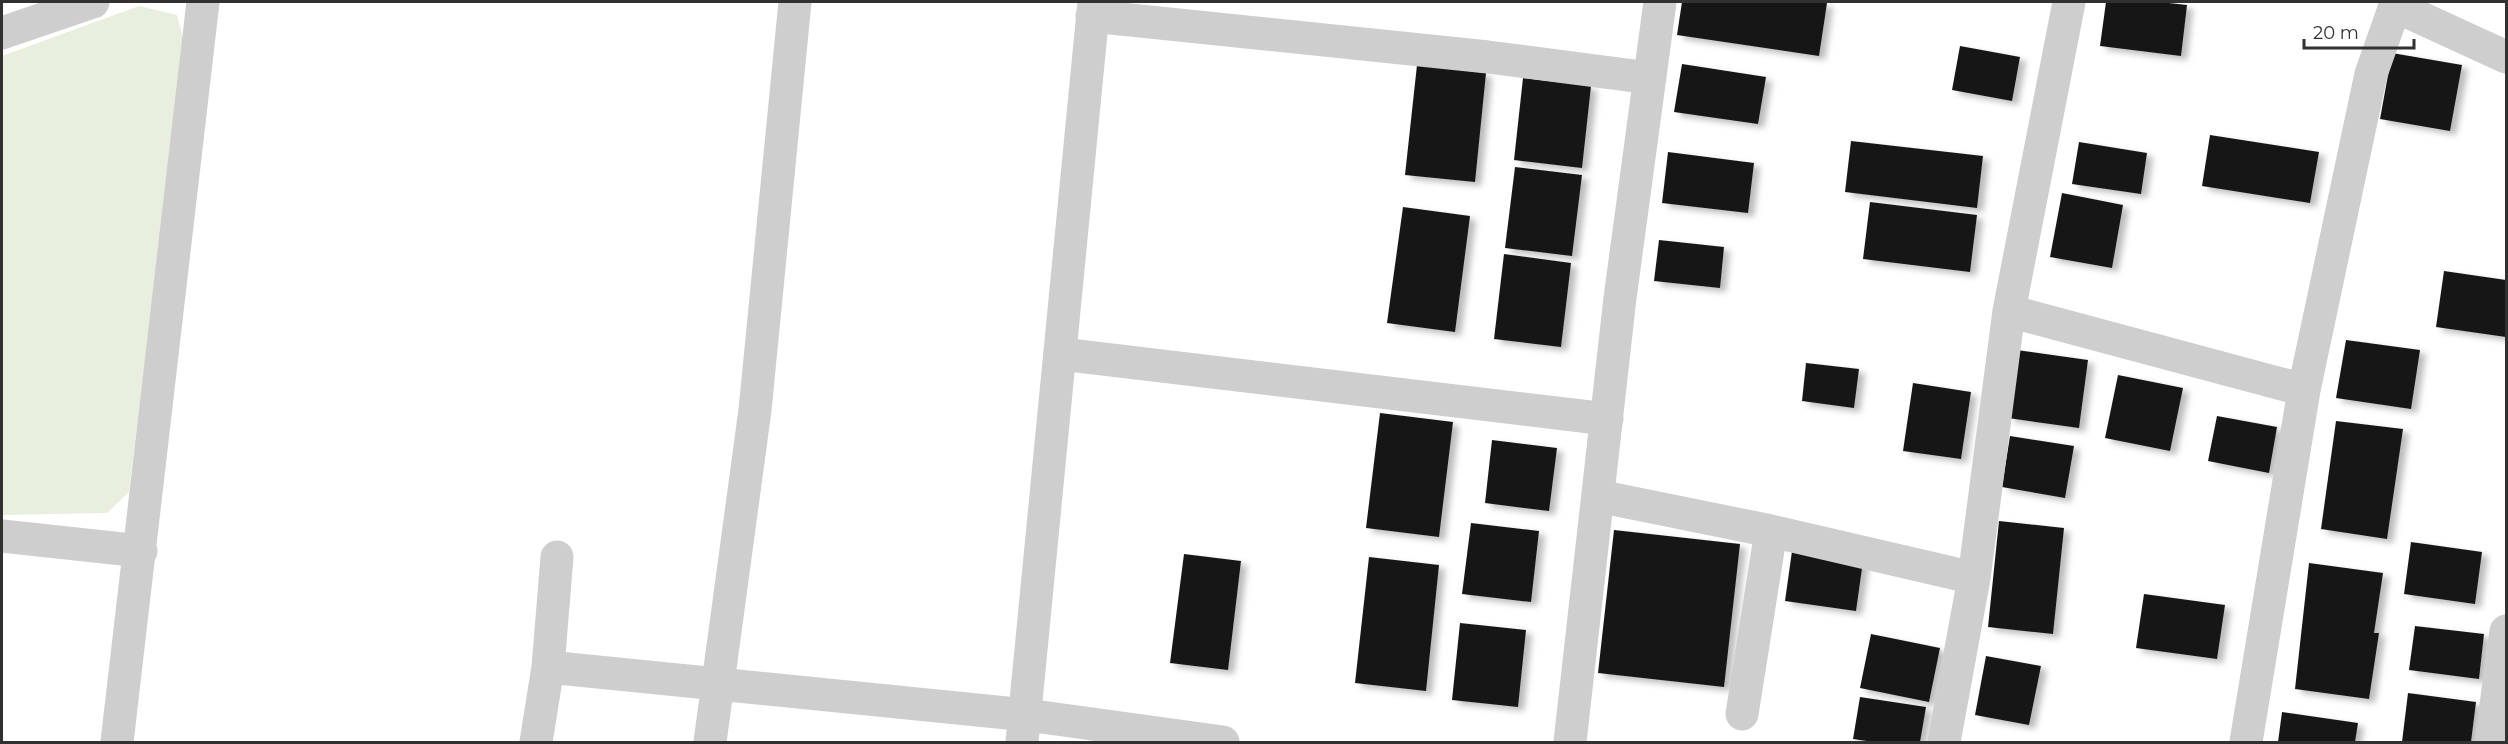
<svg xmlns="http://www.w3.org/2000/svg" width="2508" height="744" viewBox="0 0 2508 744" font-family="Montserrat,sans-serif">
	<defs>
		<filter id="shadow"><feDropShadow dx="6" dy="4" stdDeviation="3" flood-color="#0004"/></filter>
	</defs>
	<rect width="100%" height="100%" fill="#fff"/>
	<path fill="#e8efde" d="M139 6 177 15 184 42 129 492 107 513 2 515V56Z"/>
	<path fill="#181818" filter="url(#shadow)" d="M1682 2 1827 3 1819 56 1677 35Z
		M2106 2H2160L2187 5 2181 56 2100 46Z
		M1960 46 2020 57 2012 101 1952 90Z
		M2392 53 2462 65 2450 131 2380 119Z
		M1682 64 1766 77 1758 124 1674 112Z
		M1417 65 1486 73 1475 182 1405 175Z
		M1523 78 1591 86 1582 168 1514 160Z
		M2210 135 2319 152 2310 203 2202 186Z
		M1851 141 1983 156 1977 208 1845 192Z
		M2079 142 2147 153 2141 194 2072 184Z
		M1668 152 1754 163 1748 213 1662 203Z
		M1515 167 1582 175 1572 256 1505 248Z
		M2062 193 2123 205 2112 268 2050 257Z
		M1870 202 1977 215 1970 272 1863 259Z
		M1403 207 1470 216 1455 332 1387 323Z
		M1659 240 1724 247 1720 288 1654 281Z
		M1504 254 1571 263 1561 347 1494 339Z
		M2444 271 2506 280V337L2436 327Z
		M2346 340 2420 350 2411 409 2336 398Z
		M2017 350 2088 360 2079 428 2008 418Z
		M1806 363 1859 369 1854 408 1802 401Z
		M2118 375 2183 388 2170 451 2105 438Z
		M1913 383 1971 392 1961 459 1903 451Z
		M1380 413 1453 422 1439 537 1366 528Z
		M2217 416 2277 427 2269 473 2208 461Z
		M2336 421 2403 429 2387 539 2321 529Z
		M2010 436 2074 446 2065 498 2002 487Z
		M1492 440 1557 448 1549 511 1485 503Z
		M1999 521 2064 528 2053 634 1988 627Z
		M1471 523 1539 531 1531 602 1462 594Z
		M1614 530 1740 544 1724 687 1598 673Z
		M2411 542 2482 552 2475 604 2404 594Z
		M1792 551 1863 561 1856 611 1785 601Z
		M1184 554 1241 561 1228 670 1170 663Z
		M1369 557 1439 565 1426 691 1355 683Z
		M2309 563 2383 573 2374 633H2379L2369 699 2295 689Z
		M2144 594 2225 605 2217 659 2136 648Z
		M1460 623 1526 630 1518 707 1452 700Z
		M2415 626 2484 634 2479 679 2409 670Z
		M1871 634 1940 648 1929 702 1860 688Z
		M1986 656 2041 666 2029 725 1975 715Z
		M2408 693 2476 702 2471 742H2402Z
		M1860 697 1926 707 1920 742H1874L1853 739Z
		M2282 712 2358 723 2355 742H2278Z"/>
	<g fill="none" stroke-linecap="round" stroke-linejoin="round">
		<path stroke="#cecece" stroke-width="33" d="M1092 16 1488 57 1650 78
			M2 33 93 2
			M2009 311 2304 390
			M1061 354 1607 419
			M1598 496 1771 531 1974 578
			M2 536 141 551
			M548 667 1027 715 1223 742
			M1742 714 1771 531
			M117 742 203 2
			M536 742 548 667 557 557
			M710 742 755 410 795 2
			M1022 742 1094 2
			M1570 742 1620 298 1660 2
			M1944 742 1974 578 2009 311 2069 2
			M2246 742 2304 390 2371 74 2395 6 2506 57
			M2491 742 2506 631"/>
	</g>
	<rect width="2508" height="744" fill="none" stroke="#313131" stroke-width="6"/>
	<path d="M2304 39v9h110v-9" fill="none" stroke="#313131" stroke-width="3"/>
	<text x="2313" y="39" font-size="18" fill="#313131" stroke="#ffffff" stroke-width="4.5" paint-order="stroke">20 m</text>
</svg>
